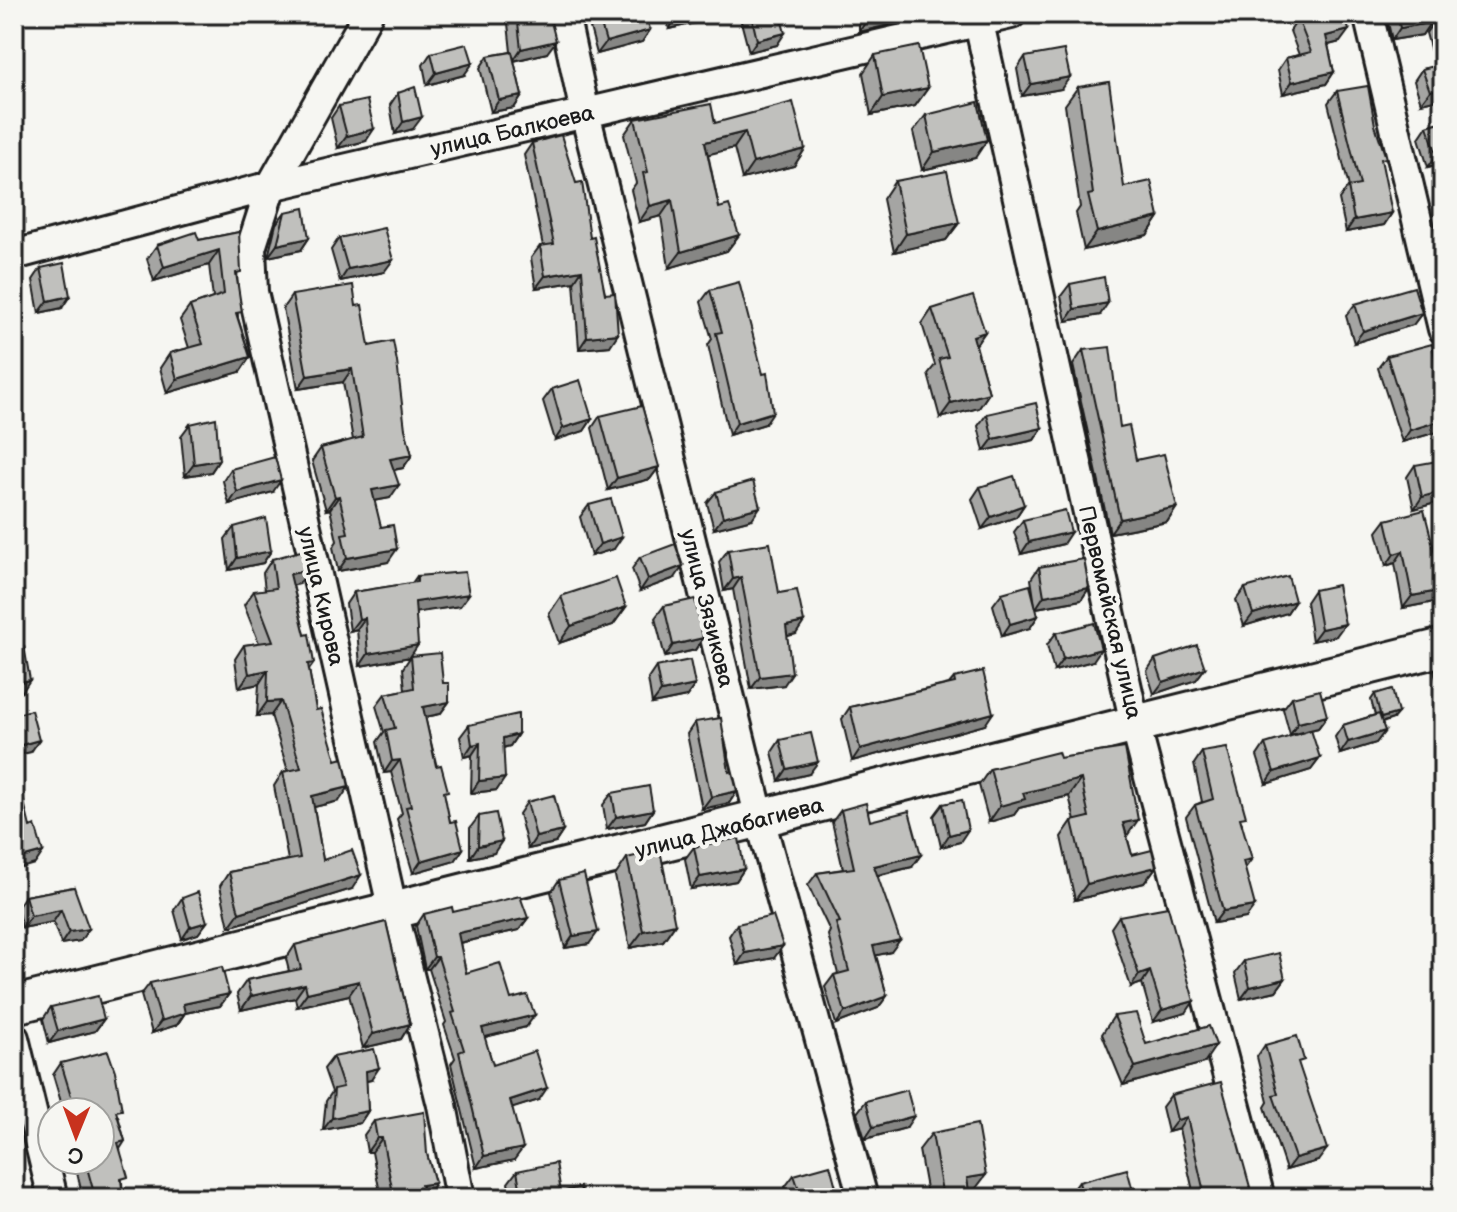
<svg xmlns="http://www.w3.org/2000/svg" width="1457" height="1212" viewBox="0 0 1457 1212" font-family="'Balsamiq Sans',sans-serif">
	<rect width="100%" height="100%" fill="#f6f6f2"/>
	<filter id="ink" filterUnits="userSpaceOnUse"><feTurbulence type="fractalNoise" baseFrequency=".0125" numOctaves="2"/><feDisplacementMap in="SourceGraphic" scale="16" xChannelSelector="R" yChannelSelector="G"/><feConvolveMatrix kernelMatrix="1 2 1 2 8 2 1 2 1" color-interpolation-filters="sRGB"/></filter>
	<g filter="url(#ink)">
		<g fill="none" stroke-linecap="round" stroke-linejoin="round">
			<defs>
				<path id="minor" d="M368 14 271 186 251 248 253 292 393 911 442 1105 460 1198
					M564 14 585 113 760 819 863 1198
					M977 14 1135 724 1260 1198
					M1368 14 1443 329
					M14 255 271 186 1011 14
					M14 1038 53 1198"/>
				<path id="major" d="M14 1005 1443 647"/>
			</defs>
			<use href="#minor" stroke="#1c1c1c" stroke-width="34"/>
			<use href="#major" stroke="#1c1c1c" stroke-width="42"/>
			<use href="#minor" stroke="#f6f6f2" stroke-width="28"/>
			<use href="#major" stroke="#f6f6f2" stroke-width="36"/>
		</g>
		<path fill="#a5a5a3" stroke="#1c1c1c" stroke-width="2" d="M507 14H549L547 53 514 61 522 96 514 108 491 112 480 68 488 56 511 52Z
			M596 14H646L650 30 642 42 597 54 589 24Z
			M665 14H719L716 18 669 29Z
			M739 14H780L777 45 749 52Z
			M859 14H896L889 25 859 32Z
			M1306 14H1344L1340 42 1328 45 1334 72 1326 84 1283 94 1278 70 1286 58 1299 55 1290 31 1298 19 1307 16Z
			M1386 14H1429L1430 23 1422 35 1392 40Z
			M1443 19V98L1421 103 1414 81 1422 69 1435 66 1426 33 1434 21Z
			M431 53 464 75 427 85 423 65Z
			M875 55 928 88 915 106 871 115 863 73Z
			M1025 57 1061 89 1022 96 1017 69Z
			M1078 87 1124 187 1159 217 1147 235 1084 250 1076 213 1080 207 1065 105Z
			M1337 91 1392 213 1384 225 1346 232 1339 199 1348 187H1349L1328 103Z
			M398 93 413 129 395 134 390 105Z
			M339 106 366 141 338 148 331 118Z
			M926 115 975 158 922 170 913 132Z
			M635 119 715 123 805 149 794 166 742 179 734 148 708 154 719 208 739 235 727 251 669 268 661 216 639 222 631 190 636 183 624 135Z
			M1443 121V163L1428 167 1419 138 1427 126Z
			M532 143 590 238 605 294 610 346 579 349 574 282 536 288 531 258 540 246H543L524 155Z
			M895 181 959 223 946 240 894 252 883 199Z
			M285 212 309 238 301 250 268 257 276 224Z
			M239 232 237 279 238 318 250 357 240 372 167 393 160 368 170 353 189 348 180 320 190 306 213 298 209 265 154 281 147 259 157 245 199 240Z
			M339 238 384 272 340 281 331 250Z
			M41 268 62 308 39 313 33 280Z
			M1070 284 1100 315 1066 321 1061 296Z
			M710 290 765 424 729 435 708 345 712 339 701 302Z
			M292 295 356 306 369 346 405 429 412 455 403 468 394 470 390 498 374 501 388 562 338 571 333 547 337 541 330 509 326 510 312 461 321 448 353 440 343 382 298 389 283 308Z
			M1355 304 1422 313 1413 325 1354 343 1346 316Z
			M932 309 985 332 976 345 989 393 979 408 940 418 928 374 935 365 922 324Z
			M1083 350 1136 460 1177 507 1167 522 1110 533 1073 365Z
			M1387 356 1441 431 1402 442 1378 368Z
			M552 389 592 419 584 431 555 440 543 401Z
			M987 414 1042 428 1034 440 984 451 978 426Z
			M600 416 659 467 650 479 608 490 592 428Z
			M190 424 219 460 211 472 185 476 181 436Z
			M1415 465 1443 501 1414 509 1407 477Z
			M231 469 273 492 229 504 223 481Z
			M980 487 1024 505 1016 517 982 529 972 499Z
			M716 492 752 519 714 529 707 503Z
			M589 505 614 549 591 556 580 517Z
			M1023 520 1063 544 1021 554 1014 532Z
			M1386 520 1439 601 1403 608 1395 563 1386 566 1377 532Z
			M234 527 271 551 263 563 229 570 225 539Z
			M728 550 779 593 796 634 787 636 784 685 751 689 733 589 724 591 719 562Z
			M640 557 675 578 640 591 632 569Z
			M272 559 299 584 293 585 305 635 314 663 309 670 316 710 339 801 314 807 323 860 352 889 229 927 220 886 229 872 288 860 274 786 283 772 288 771 271 715 257 716 259 684 239 688 235 659 244 645 259 643 244 605 254 591 265 590 263 573Z
			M1039 567 1089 588 1081 600 1036 608 1038 616 1030 628 1002 636 993 605 1002 593 1035 605 1031 579Z
			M417 576 469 594 460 606 416 612 410 657 360 666 357 629 350 631 346 604 354 592 412 583Z
			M1245 588 1295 601 1287 613 1244 626 1236 600Z
			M1314 590 1336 636 1312 641 1306 602Z
			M561 596 626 607 613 625 559 643 549 614Z
			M664 606 703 638 695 650 665 657 655 618Z
			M1056 633 1093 661 1054 671 1047 645Z
			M411 656 443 683 449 702 440 714 425 717 450 822 463 849 455 861 413 873 397 819 402 813 391 772 384 773 377 742 384 732 376 706 385 694 405 690 403 668Z
			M1155 659 1205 668 1196 680 1154 694 1147 671Z
			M1443 659V689L1439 690 1434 671Z
			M656 667 695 685 686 697 652 704 648 679Z
			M954 678 985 725 852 761 842 719 850 707 949 684Z
			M1375 694 1393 719 1382 723 1385 731 1376 743 1340 754 1335 737 1343 725 1375 715 1371 700Z
			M1292 697 1327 716 1318 728 1290 735 1283 709Z
			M695 722 729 772 737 791 729 803 702 809 687 734Z
			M469 725 518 734 510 746 503 748 497 790 471 793 472 755 464 757 460 737Z
			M780 740 809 774 779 781 772 752Z
			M1265 744 1320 758 1311 770 1266 784 1257 756Z
			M1125 748 1127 836 1132 855 1156 867 1144 883 1075 900 1061 837 1072 821H1075L1069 796 1019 808 1014 815 989 822 979 785 990 769Z
			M1202 752 1242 823 1246 918 1214 923 1186 817 1195 805 1202 802 1194 764Z
			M612 793 653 810 645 822 607 829 603 805Z
			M527 802 563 831 555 843 528 849 519 814Z
			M943 804 960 842 941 847 934 816Z
			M841 810 870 821 912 867 877 876 891 952 876 955 887 996 878 1008 836 1024 825 987 834 975 838 974 828 935 830 931 808 885 817 873 843 869 832 822Z
			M479 816 494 853 470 858V828Z
			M694 847 744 869 736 881 691 889 685 859Z
			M627 858 675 924 663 941 630 948 615 876Z
			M559 880 589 944 565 948 551 892Z
			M74 887 80 941 61 944 53 922 22 928 17 908 25 896Z
			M182 898 207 922 198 934 182 939 174 910Z
			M453 912 528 918 519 930 460 943 466 973 511 999 526 1027 484 1037 493 1065 539 1100 512 1108 514 1160 476 1168 451 1064 455 1058 444 1025 446 1022 429 969H425L416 926 424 914Z
			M1119 916 1186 1013 1153 1022 1142 983 1131 987 1111 928Z
			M386 922 410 1024 401 1039 363 1048 349 995 297 1007 295 998 241 1010 237 994 247 980 289 971 286 959 295 945Z
			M737 924 774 958 737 965 729 936Z
			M1244 961 1285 979 1276 991 1241 999 1235 973Z
			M150 983 229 994 220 1006 185 1013 177 1025 152 1033 141 995Z
			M51 1007 104 1019 95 1031 49 1043 43 1019Z
			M1114 1016 1146 1044 1204 1063 1123 1085 1102 1034Z
			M1265 1045 1299 1067 1318 1161 1286 1170 1265 1107 1268 1102 1257 1057Z
			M333 1057 371 1080 366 1081 368 1111 360 1123 323 1130 326 1101 332 1092 324 1069Z
			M61 1063 118 1116 125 1141 120 1149 123 1198H83L74 1160H100V1112H64L53 1075Z
			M1171 1095 1253 1198H1183L1188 1192 1193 1191 1179 1129 1168 1132 1162 1107Z
			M866 1101 906 1128 865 1139 857 1113Z
			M374 1121 427 1154 435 1183 425 1197V1198H381L372 1152H367L364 1135Z
			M932 1133 973 1192 969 1193 970 1198H917L919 1195 927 1194 919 1150Z
			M517 1171 561 1192 583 1198H511L508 1183Z
			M794 1175 839 1198H789L785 1187Z
			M1079 1182 1135 1198H1072L1070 1194Z"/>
		<path fill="#868684" stroke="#1c1c1c" stroke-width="2" d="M679 14H719L716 18 669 29Z
			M893 14H896L889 25 859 32 867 20Z
			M1430 23 1422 35 1392 40 1400 28Z
			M650 30 642 42 597 54 606 42Z
			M1349 30 1340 42 1317 48 1326 36Z
			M785 33 777 45 749 52 757 40Z
			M556 41 547 53 513 61 521 49Z
			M473 63 464 75 427 85 436 73Z
			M1334 72 1326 84 1283 94 1292 82Z
			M1070 77 1061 89 1022 96 1031 84Z
			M928 88 915 106 871 115 883 97Z
			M1443 88V98L1421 103 1430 91Z
			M522 96 514 108 491 112 499 100Z
			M422 117 413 129 395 134 403 122Z
			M374 129 366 141 338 148 347 136Z
			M745 132 734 148 694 158 705 142Z
			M987 140 975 158 922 170 934 152Z
			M805 149 794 166 742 179 753 163Z
			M1443 153V163L1428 167 1437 155Z
			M672 200 661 216 639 222 650 206Z
			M1392 213 1384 225 1346 232 1354 220Z
			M1159 217 1147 235 1084 250 1097 232Z
			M959 223 946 240 894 252 906 234Z
			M739 235 727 251 669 268 681 252Z
			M309 238 301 250 268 257 277 245Z
			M219 250 209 265 154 281 164 267Z
			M393 260 384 272 340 281 348 269Z
			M582 270 574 282 536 288 545 276Z
			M70 296 62 308 39 313 48 301Z
			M1108 303 1100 315 1066 321 1074 309Z
			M1422 313 1413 325 1354 343 1363 331Z
			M985 332 974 347 973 336Z
			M618 334 610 346 579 349 587 337Z
			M250 357 240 372 167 393 177 379Z
			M352 369 343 382 298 389 307 376Z
			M989 393 979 408 940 418 951 403Z
			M773 412 765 424 729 435 737 423Z
			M592 419 584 431 555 440 563 428Z
			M1443 420V427L1441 431 1402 442 1410 430Z
			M1042 428 1034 440 984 451 993 439Z
			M412 455 403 468 381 472 390 459Z
			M219 460 211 472 185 476 194 464Z
			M659 467 650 479 608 490 617 478Z
			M281 480 273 492 229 504 237 492Z
			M399 485 390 498 363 503 372 490Z
			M1443 491V501L1414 509 1422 497Z
			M339 496 330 509 326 510 335 497Z
			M1024 505 1016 517 982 529 991 517Z
			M760 507 752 519 714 529 723 517Z
			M1177 507 1167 522 1110 533 1120 519Z
			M1071 532 1063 544 1021 554 1029 542Z
			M622 537 614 549 591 556 600 544Z
			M397 549 388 562 338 571 347 558Z
			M271 551 263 563 229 570 237 558Z
			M1403 551 1395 563 1386 566 1394 554Z
			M683 566 675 578 640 591 648 579Z
			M309 570 299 584 281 588 290 574Z
			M741 577 733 589 724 591 733 579Z
			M1089 588 1081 600 1036 608 1044 596Z
			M1443 590V595L1439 601 1403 608 1412 596Z
			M469 594 460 606 407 614 415 602Z
			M1295 601 1287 613 1244 626 1253 614Z
			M626 607 613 625 559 643 571 626Z
			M1038 616 1030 628 1002 636 1010 624Z
			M365 618 357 629 350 631 359 619Z
			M804 622 796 634 778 638 786 626Z
			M1345 624 1336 636 1312 641 1321 629Z
			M703 638 695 650 665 657 673 645Z
			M418 645 410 657 360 666 368 654Z
			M1101 649 1093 661 1054 671 1063 659Z
			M1205 668 1196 680 1154 694 1163 682Z
			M268 670 259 684 239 688 249 674Z
			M792 673 784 685 751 689 760 677Z
			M30 680 22 692 14 693V683Z
			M695 685 686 697 652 704 661 692Z
			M281 701 271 715 257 716 267 702Z
			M449 702 440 714 415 719 423 707Z
			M993 713 985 725 852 761 860 749Z
			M1398 713 1393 719 1377 724 1381 718Z
			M1327 716 1318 728 1290 735 1298 723Z
			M1385 731 1376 743 1340 754 1348 742Z
			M518 734 510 746 494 750 503 738Z
			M39 740 31 752 14 756V747Z
			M480 743 472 755 464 757 472 745Z
			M1320 758 1311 770 1266 784 1274 772Z
			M400 760 391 772 384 773 392 761Z
			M818 762 809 774 779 781 787 769Z
			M505 778 497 790 471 793 479 781Z
			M1081 779 1069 796 1019 808 1014 815 989 822 1000 806 1023 793Z
			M349 787 339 801 302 810 312 796Z
			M737 791 729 803 702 809 711 797Z
			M653 810 645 822 607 829 616 817Z
			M1138 820 1127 836 1123 823Z
			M968 830 960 842 941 847 949 835Z
			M563 831 555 843 528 849 536 837Z
			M502 841 494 853 470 858 478 846Z
			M463 849 455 861 413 873 421 861Z
			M43 852 35 864 14 870V860Z
			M921 855 912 867 865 878 874 866Z
			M1252 859 1243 871V861Z
			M1156 867 1144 883 1075 900 1087 884Z
			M744 869 736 881 691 889 700 877Z
			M361 875 352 889 229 927 239 913Z
			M1255 906 1246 918 1214 923 1223 911Z
			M61 910 53 922 22 928 31 916Z
			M528 918 519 930 449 945 458 933Z
			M207 922 198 934 182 939 190 927Z
			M675 924 663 941 630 948 643 931Z
			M89 929 80 941 61 944 69 932Z
			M598 932 589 944 565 948 573 936Z
			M900 940 891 952 865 958 873 946Z
			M783 946 774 958 737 965 745 953Z
			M434 957H438L429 969H425Z
			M1150 971 1142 983 1131 987 1139 975Z
			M1285 979 1276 991 1241 999 1250 987Z
			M359 981 349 995 297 1007 307 993Z
			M305 984 295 998 241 1010 251 996Z
			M229 994 220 1006 185 1013 177 1025 152 1033 161 1021 183 1004Z
			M887 996 878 1008 836 1024 845 1012Z
			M1194 1001 1186 1013 1153 1022 1162 1010Z
			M535 1015 526 1027 473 1040 482 1028Z
			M104 1019 95 1031 49 1043 58 1031Z
			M410 1024 401 1039 363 1048 373 1034Z
			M1216 1045 1204 1063 1123 1085 1135 1067Z
			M379 1068 371 1080 357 1083 366 1071Z
			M547 1088 539 1100 501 1112 510 1100Z
			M368 1111 360 1123 323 1130 332 1118Z
			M914 1116 906 1128 865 1139 873 1127Z
			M1187 1117 1179 1129 1168 1132 1177 1120Z
			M377 1138H382L372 1152H367Z
			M523 1148 514 1160 476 1168 484 1156Z
			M1327 1149 1318 1161 1286 1170 1295 1158Z
			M986 1175 973 1192 955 1196 967 1178Z
			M435 1183 425 1197 421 1185Z"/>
		<path fill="#c0c0bd" stroke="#1c1c1c" stroke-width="2" d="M517 14H549L556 41 521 49Z
			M598 14H646L650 30 606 42Z
			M751 14H780L785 33 757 40Z
			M867 14H893L867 20Z
			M1315 14H1344L1349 30 1326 36 1334 72 1292 82 1286 58 1311 52 1298 19Z
			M1397 14H1429L1430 23 1400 28Z
			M1443 19V53L1434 21Z
			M467 44 473 63 436 73 431 53Z
			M919 46 928 88 883 97 875 55Z
			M1064 50 1070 77 1031 84 1025 57Z
			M512 52 522 96 499 100 488 56Z
			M1443 64V88L1430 91 1422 69Z
			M1109 82 1124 187 1151 181 1159 217 1097 232 1088 195 1093 194 1078 87Z
			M1368 86 1375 125 1386 158 1381 159 1392 213 1354 220 1348 187 1360 185 1337 91Z
			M415 87 422 117 403 122 398 93Z
			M367 100 374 129 347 136 339 106Z
			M793 102 805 149 753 163 745 132 705 142 719 208 729 205 739 235 681 252 672 200 650 206 643 173 648 172 635 119 711 104 715 123Z
			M978 102 987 140 934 152 926 115Z
			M1443 121V153L1437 155 1427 126Z
			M561 135 576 183 582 182 590 238 594 237 605 294 615 293 618 334 587 337 582 270 545 276 540 246 554 244 532 143Z
			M947 171 959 223 906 234 895 181Z
			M304 208 309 238 277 245 285 212Z
			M384 228 393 260 348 269 339 238Z
			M196 232 199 240 239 232 241 272 236 273 242 312 236 313 250 357 177 379 170 353 203 344 190 306 224 294 219 250 164 267 157 245Z
			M64 263 70 296 48 301 41 268Z
			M1104 277 1108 303 1074 309 1070 284Z
			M739 282 763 374 767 373 773 412 737 423 716 333 722 332 710 290Z
			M353 285 356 306 362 305 369 346 393 341 397 362 405 429 412 455 390 459 399 485 372 490 381 527 393 525 397 549 347 558 342 534 348 533 339 496 335 497 321 448 363 437 352 369 307 376 292 295Z
			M1414 287 1422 313 1363 331 1355 304Z
			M973 296 985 332 973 336 989 393 951 403 939 359 948 357 932 309Z
			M1432 344 1443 393V420L1410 430 1387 356Z
			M1110 347 1120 427 1129 425 1136 460 1164 454 1177 507 1120 519 1083 350Z
			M580 380 592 419 563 428 552 389Z
			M1036 403 1042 428 993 439 987 414Z
			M642 406 659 467 617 478 600 416Z
			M216 418 219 460 194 464 190 424Z
			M275 457 281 480 237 492 231 469Z
			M1443 460V491L1422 497 1415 465Z
			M1014 476 1024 505 991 517 980 487Z
			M753 481 760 507 723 517 716 492Z
			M611 499 622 537 600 544 589 505Z
			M1065 510 1071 532 1029 542 1023 520Z
			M1424 510 1435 553 1440 552 1443 566V590L1412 596 1403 551 1394 554 1386 520Z
			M266 518 271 551 237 558 234 527Z
			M770 543 779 593 797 590 804 622 786 626 792 673 760 677 741 577 733 579 728 550Z
			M675 544 683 566 648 579 640 557Z
			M304 550 309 570 290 574 305 635 309 634 314 663 308 664 316 710 321 709 336 760 343 758 349 787 312 796 323 860 352 850 361 875 239 913 229 872 300 858 283 772 301 768 281 701 267 702 268 670 249 674 244 645 273 641 254 591 276 588 272 559Z
			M1084 559 1089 588 1044 596 1039 567Z
			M465 572 469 594 415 602 418 645 368 654 365 618 359 619 354 592 417 582V576Z
			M1288 576 1295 601 1253 614 1245 588Z
			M616 578 626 607 571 626 561 596Z
			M1030 585 1038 616 1010 624 1002 593Z
			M1337 585 1345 624 1321 629 1314 590Z
			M695 599 703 638 673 645 664 606Z
			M1094 623 1101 649 1063 659 1056 633Z
			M1197 645 1205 668 1163 682 1155 659Z
			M24 646 30 680 14 683V648Z
			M440 653 443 683H449V702L423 707 436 766 441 765 448 791 444 792 450 822 456 821 463 849 421 861 406 807 411 806 400 760 392 761 386 730 395 728 385 694 414 688 411 656Z
			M690 660 695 685 661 692 656 667Z
			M983 671 993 713 860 749 850 707 955 683 954 678Z
			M1392 689 1398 713 1381 718 1375 694Z
			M1320 690 1327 716 1298 723 1292 697Z
			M31 710 39 740 14 747V715Z
			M518 714V734L503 738 505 778 479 781 480 743 472 745 469 725Z
			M1379 714 1385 731 1348 742 1343 725Z
			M721 718 729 772 732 771 737 791 711 797 695 722Z
			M1311 730 1320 758 1274 772 1265 744Z
			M811 733 818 762 787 769 780 740Z
			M1125 748 1138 820 1123 823 1132 855 1152 850 1156 867 1087 884 1072 821 1089 817 1081 779 1023 793 1025 799 1000 806 990 769 1058 752 1060 758Z
			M1227 748 1246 817 1240 818 1252 859 1243 861 1255 906 1223 911 1195 805 1213 799 1202 752Z
			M18 777 30 827 35 825 43 852 14 860V778Z
			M649 786 653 810 616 817 612 793Z
			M554 795 563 831 536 837 527 802Z
			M962 800 968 830 949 835 943 804Z
			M866 803 870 821 909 811 921 855 874 866 900 940 873 946 887 996 845 1012 834 975 849 971 836 923 840 922 817 873 854 868 841 810Z
			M496 813 502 841 478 846 479 816Z
			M739 838 744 869 700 877 694 847Z
			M660 850 675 924 643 931 627 858Z
			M584 874 598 932 573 936 559 880Z
			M74 887 89 929 69 932 61 910 31 916 25 896Z
			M198 892 207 922 190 927 182 898Z
			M520 896 528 918 458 933 466 973 500 963 511 999 527 995 535 1015 482 1028 493 1065 535 1051 547 1088 510 1100 523 1148 484 1156 459 1052 464 1050 452 1013 455 1012 438 957H434L424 914 452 907 453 912Z
			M1168 907 1194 1001 1162 1010 1150 971 1139 975 1119 916Z
			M773 916 783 946 745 953 737 924Z
			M386 922 410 1024 373 1034 359 981 307 993 305 984 251 996 247 980 301 969 295 945Z
			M1279 953 1285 979 1250 987 1244 961Z
			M222 967 229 994 183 1004 185 1013 161 1021 150 983Z
			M98 996 104 1019 58 1031 51 1007Z
			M1136 1013 1146 1044 1209 1026 1216 1045 1135 1067 1114 1016Z
			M1297 1036 1304 1060 1298 1062 1327 1149 1295 1158 1273 1095 1278 1094 1265 1045Z
			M374 1049 379 1068 366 1071 368 1111 332 1118 334 1089 343 1087 333 1057Z
			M108 1051 115 1071 122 1110 116 1111 125 1141 118 1143 128 1177 121 1179 123 1198H88L95 1197 85 1160H100V1112H76L61 1063Z
			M1221 1082 1253 1198H1189L1188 1192 1203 1188 1187 1117 1177 1120 1171 1095Z
			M907 1090 914 1116 873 1127 866 1101Z
			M424 1112 427 1154 435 1183 421 1185 425 1198H394L382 1138H377L374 1121Z
			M977 1124 986 1175 967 1178 970 1198H920L919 1195 942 1192 932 1133Z
			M556 1163 561 1192 580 1187 583 1198H522L517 1171Z
			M830 1165 839 1198H802L794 1175Z
			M1127 1169 1135 1198H1083L1079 1182Z"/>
	</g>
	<g text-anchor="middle" stroke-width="8" stroke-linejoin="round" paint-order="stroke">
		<g font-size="22" fill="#1c1c1c" stroke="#f6f6f2">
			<text transform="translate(512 130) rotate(-13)" y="8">улица Балкоева</text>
			<text transform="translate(322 596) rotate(77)" y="8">улица Кирова</text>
			<text transform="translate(708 608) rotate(76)" y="8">улица Зязикова</text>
			<text transform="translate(1111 612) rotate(77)" y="8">Первомайская улица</text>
			<text transform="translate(729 827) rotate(-14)" y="8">улица Джабагиева</text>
		</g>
	</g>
	<rect width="1457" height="1212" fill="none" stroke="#f6f6f2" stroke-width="48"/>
	<rect x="24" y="24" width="1409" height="1164" fill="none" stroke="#1c1c1c" stroke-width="3" filter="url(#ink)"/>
	<g transform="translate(76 1136) rotate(181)"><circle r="38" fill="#f6f6f2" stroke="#9f9f9c" stroke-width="2"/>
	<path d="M0-6L14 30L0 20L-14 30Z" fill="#c8321e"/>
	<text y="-12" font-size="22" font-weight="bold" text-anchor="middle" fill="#1c1c1c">С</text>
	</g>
</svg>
